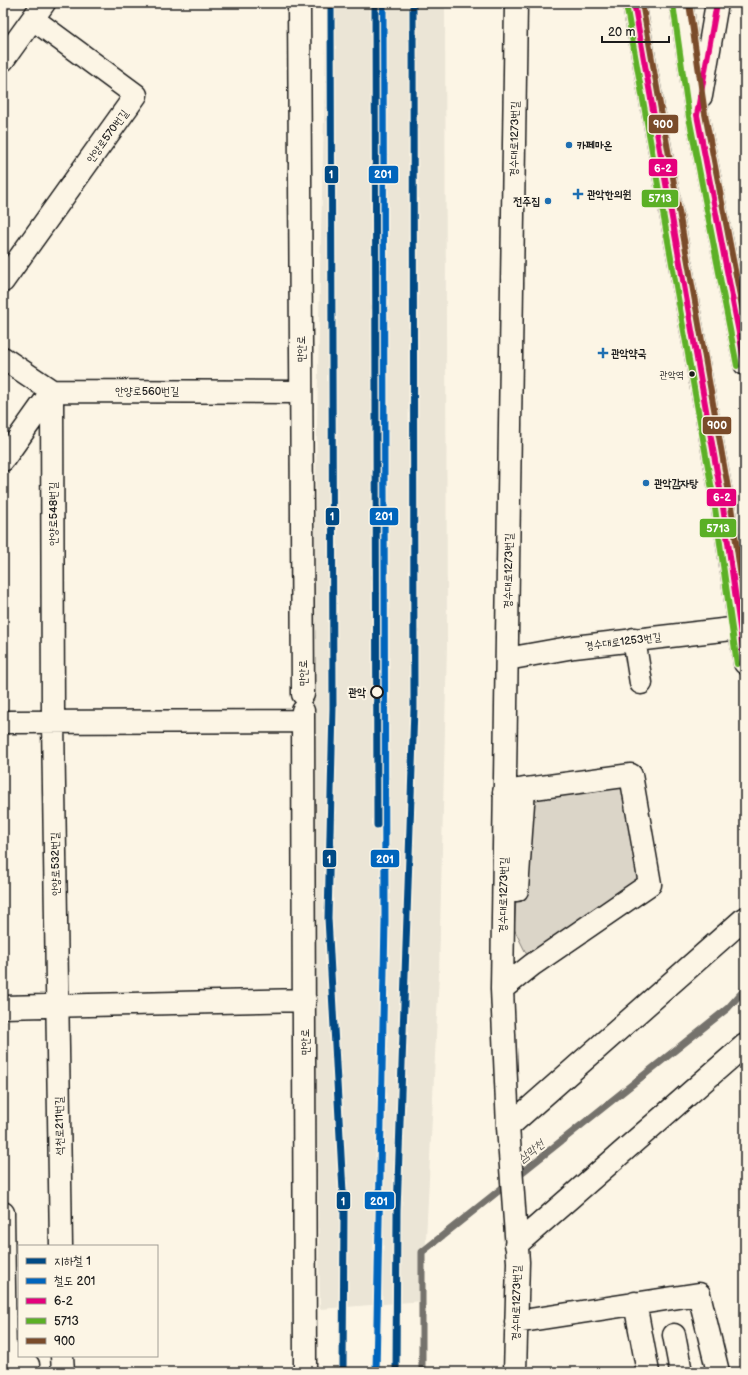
<svg xmlns="http://www.w3.org/2000/svg" width="748" height="1375" viewBox="0 0 748 1375" font-family="'Balsamiq Sans','Poor Story',sans-serif">
	<rect width="100%" height="100%" fill="#fcf5e5"/>
	<filter id="ink" filterUnits="userSpaceOnUse"><feTurbulence type="fractalNoise" baseFrequency=".025" numOctaves="2"/><feDisplacementMap in="SourceGraphic" scale="8" xChannelSelector="R" yChannelSelector="G"/><feConvolveMatrix kernelMatrix="1 2 1 2 8 2 1 2 1" color-interpolation-filters="sRGB"/></filter>
	<g filter="url(#ink)">
		<path fill="#ebe5d6" d="M327 3H445L447 646 439 974 423 1301 320 1309 310 799 320 270Z"/>
		<path fill="#dbd5c8" stroke="#7c7872" d="M631 775 650 884 532 965 514 929 524 789Z"/>
		<g fill="none" stroke-linecap="round" stroke-linejoin="round">
			<path stroke="#75726c" stroke-width="7" d="M422 1372V1252L728 1008 745 989"/>
			<defs>
				<path id="minor" d="M299 3 303 694
					M3 60 44 3
					M3 281 136 95 33 19
					M3 358 52 391 301 392
					M52 391 53 722 61 1246
					M3 460 52 391
					M634 639 641 683
					M507 659 574 647 740 628
					M303 711 305 1372
					M3 722 303 721
					M517 890 524 789
					M502 989 532 965 650 884 631 775 504 792
					M3 1007 305 1000
					M508 1127 745 918
					M3 1213 5 1361H3
					M516 1245 745 1045
					M635 1303 648 1372
					M516 1322 699 1294 718 1372
					M674 1335 681 1372
					M15 1353 28 1365V1372
					M62 1356 63 1372
					M515 1372 518 1262 508 1127 502 989 516 3"/>
				<path id="major" d="M634 3 722 500 745 663
					M681 3 697 115 745 364
					M701 96 717 3"/>
			</defs>
			<use href="#minor" stroke="#1c1c1c" stroke-width="25"/>
			<use href="#major" stroke="#1c1c1c" stroke-width="25"/>
			<use href="#minor" stroke="#fcf5e5" stroke-width="22"/>
			<use href="#major" stroke="#fcf5e5" stroke-width="22"/>
			<defs>
				<path id="bus-1" d="M634 3 722 500 745 663
					M717 3 697 115 745 364"/>
				<path id="bus-2" d="M626 4 714 501 737 664
					M673 4 689 117 737 366"/>
				<path id="bus-3" d="M642 3 730 499 745 606
					M689 3 705 114 745 322"/>
			</defs>
			<use href="#bus-1" stroke="#fcf5e5" stroke-width="9"/>
			<use href="#bus-2" stroke="#fcf5e5" stroke-width="9"/>
			<use href="#bus-3" stroke="#fcf5e5" stroke-width="9"/>
			<use href="#bus-1" stroke="#e5007d" stroke-width="6"/>
			<use href="#bus-2" stroke="#5bb025" stroke-width="6"/>
			<use href="#bus-3" stroke="#7a4b2a" stroke-width="6"/>
			<defs>
				<path id="rail-1" d="M376 1372 385 921 383 3"/>
			</defs>
			<use href="#rail-1" stroke="#fcf5e5" stroke-width="10"/>
			<use href="#rail-1" stroke="#0065bd" stroke-width="7"/>
			<defs>
				<path id="metro-1" d="M331 3 333 708 328 918 344 1210 343 1372
					M375 3 377 825
					M396 1372 397 1212 414 708 413 3"/>
			</defs>
			<use href="#metro-1" stroke="#fcf5e5" stroke-width="10"/>
			<use href="#metro-1" stroke="#004a85" stroke-width="7"/>
		</g>
	</g>
	<g fill="#1f6fb2" stroke="#fcf5e5" stroke-width="1.5">
		<circle cx="569" cy="145" r="4"/>
		<path d="M576 188h4v4h4v4h-4v4h-4v-4h-4v-4h4z"/>
		<circle cx="548" cy="201" r="4"/>
		<path d="M601 347h4v4h4v4h-4v4h-4v-4h-4v-4h4z"/>
		<circle cx="646" cy="483" r="4"/>
	</g>
	<circle fill="#1c1c1c" stroke="#fcf5e5" stroke-width="1.5" cx="692" cy="374" r="3.5"/>
	<circle fill="#fcf5e5" stroke="#1c1c1c" stroke-width="2" cx="377" cy="692" r="6"/>
	<g text-anchor="middle" stroke-width="4" stroke-linejoin="round" paint-order="stroke">
		<g font-size="10" fill="#1c1c1c" stroke="#fcf5e5" text-anchor="end">
			<text x="684" y="378">관악역</text>
		</g>
		<g font-size="11" fill="#1c1c1c" stroke="#fcf5e5">
			<text transform="translate(107 136) rotate(-54)" y="4">안양로570번길</text>
			<text transform="translate(514 139) rotate(-89)" y="4">경수대로1273번길</text>
			<text transform="translate(301 349) rotate(-90)" y="4">만안로</text>
			<text x="147" y="395">안양로560번길</text>
			<text transform="translate(53 514) rotate(-90)" y="4">안양로548번길</text>
			<text transform="translate(508 571) rotate(-89)" y="4">경수대로1273번길</text>
			<text transform="translate(623 641) rotate(-7)" y="4">경수대로1253번길</text>
			<text transform="translate(303 673) rotate(-90)" y="4">만안로</text>
			<text transform="translate(55 864) rotate(-91)" y="4">안양로532번길</text>
			<text transform="translate(503 895) rotate(-89)" y="4">경수대로1273번길</text>
			<text transform="translate(305 1042) rotate(-90)" y="4">만안로</text>
			<text transform="translate(59 1126) rotate(-91)" y="4">석천로211번길</text>
			<text transform="translate(516 1303) rotate(-89)" y="4">경수대로1273번길</text>
		</g>
		<g font-size="11" font-weight="bold" fill="#1c1c1c" stroke="#fcf5e5" text-anchor="start">
			<text x="577" y="149">카페마온</text>
			<text x="587" y="198">관악한의원</text>
			<text x="540" y="205" text-anchor="end">전주집</text>
			<text x="611" y="357">관악약국</text>
			<text x="654" y="487">관악감자탕</text>
		</g>
		<g font-size="11" font-weight="bold" fill="#1c1c1c" stroke="#fcf5e5" text-anchor="end">
			<text x="366" y="696">관악</text>
		</g>
		<g font-size="12" font-style="italic" fill="#575551" stroke="#fcf5e5">
			<text transform="translate(531 1151) rotate(-38)" y="4">삼막천</text>
		</g>
	</g>
	<g stroke="#fcf5e5" stroke-width="1.5">
		<rect x="648" y="114" width="31" height="20" rx="4" fill="#7a4b2a"/>
		<rect x="648" y="158" width="30" height="19" rx="4" fill="#e5007d"/>
		<rect x="368" y="165" width="31" height="19" rx="4" fill="#0065bd"/>
		<rect x="324" y="165" width="15" height="19" rx="4" fill="#004a85"/>
		<rect x="641" y="189" width="38" height="19" rx="4" fill="#5bb025"/>
		<rect x="702" y="416" width="30" height="19" rx="4" fill="#7a4b2a"/>
		<rect x="706" y="488" width="31" height="19" rx="4" fill="#e5007d"/>
		<rect x="369" y="507" width="30" height="19" rx="4" fill="#0065bd"/>
		<rect x="325" y="507" width="15" height="19" rx="4" fill="#004a85"/>
		<rect x="699" y="518" width="38" height="20" rx="4" fill="#5bb025"/>
		<rect x="370" y="849" width="30" height="19" rx="4" fill="#0065bd"/>
		<rect x="322" y="849" width="15" height="19" rx="4" fill="#004a85"/>
		<rect x="336" y="1191" width="15" height="19" rx="4" fill="#004a85"/>
		<rect x="364" y="1191" width="31" height="19" rx="4" fill="#0065bd"/>
	</g>
	<g font-size="11" text-anchor="middle" font-weight="bold" fill="#fff">
		<text x="663" y="128">900</text>
		<text x="663" y="172">6-2</text>
		<text x="383" y="178">201</text>
		<text x="331" y="178">1</text>
		<text x="660" y="202">5713</text>
		<text x="717" y="429">900</text>
		<text x="722" y="501">6-2</text>
		<text x="384" y="520">201</text>
		<text x="332" y="520">1</text>
		<text x="718" y="532">5713</text>
		<text x="385" y="863">201</text>
		<text x="329" y="863">1</text>
		<text x="343" y="1205">1</text>
		<text x="379" y="1205">201</text>
	</g>
	<rect width="748" height="1375" fill="none" stroke="#fcf5e5" stroke-width="16"/>
	<rect x="8" y="8" width="732" height="1359" fill="none" stroke="#1c1c1c" stroke-width="1.5" filter="url(#ink)"/>
	<rect x="18" y="1245" width="140" height="112" fill="#fcf5e5" stroke="#a29e95"/>
	<rect x="26" y="1258" width="20" height="6" fill="#004a85" stroke="#a29e95"/>
	<text x="54" y="1265" font-size="12" fill="#1c1c1c">지하철 1</text>
	<rect x="26" y="1278" width="20" height="6" fill="#0065bd" stroke="#a29e95"/>
	<text x="54" y="1285" font-size="12" fill="#1c1c1c">철도 201</text>
	<rect x="26" y="1298" width="20" height="6" fill="#e5007d" stroke="#a29e95"/>
	<text x="54" y="1305" font-size="12" fill="#1c1c1c">6-2</text>
	<rect x="26" y="1318" width="20" height="6" fill="#5bb025" stroke="#a29e95"/>
	<text x="54" y="1325" font-size="12" fill="#1c1c1c">5713</text>
	<rect x="26" y="1338" width="20" height="6" fill="#7a4b2a" stroke="#a29e95"/>
	<text x="54" y="1345" font-size="12" fill="#1c1c1c">900</text>
	<path d="M602 36v6h67v-6" fill="none" stroke="#1c1c1c" stroke-width="2"/>
	<text x="608" y="36" font-size="12" fill="#1c1c1c" stroke="#fcf5e5" stroke-width="3" paint-order="stroke">20 m</text>
</svg>
